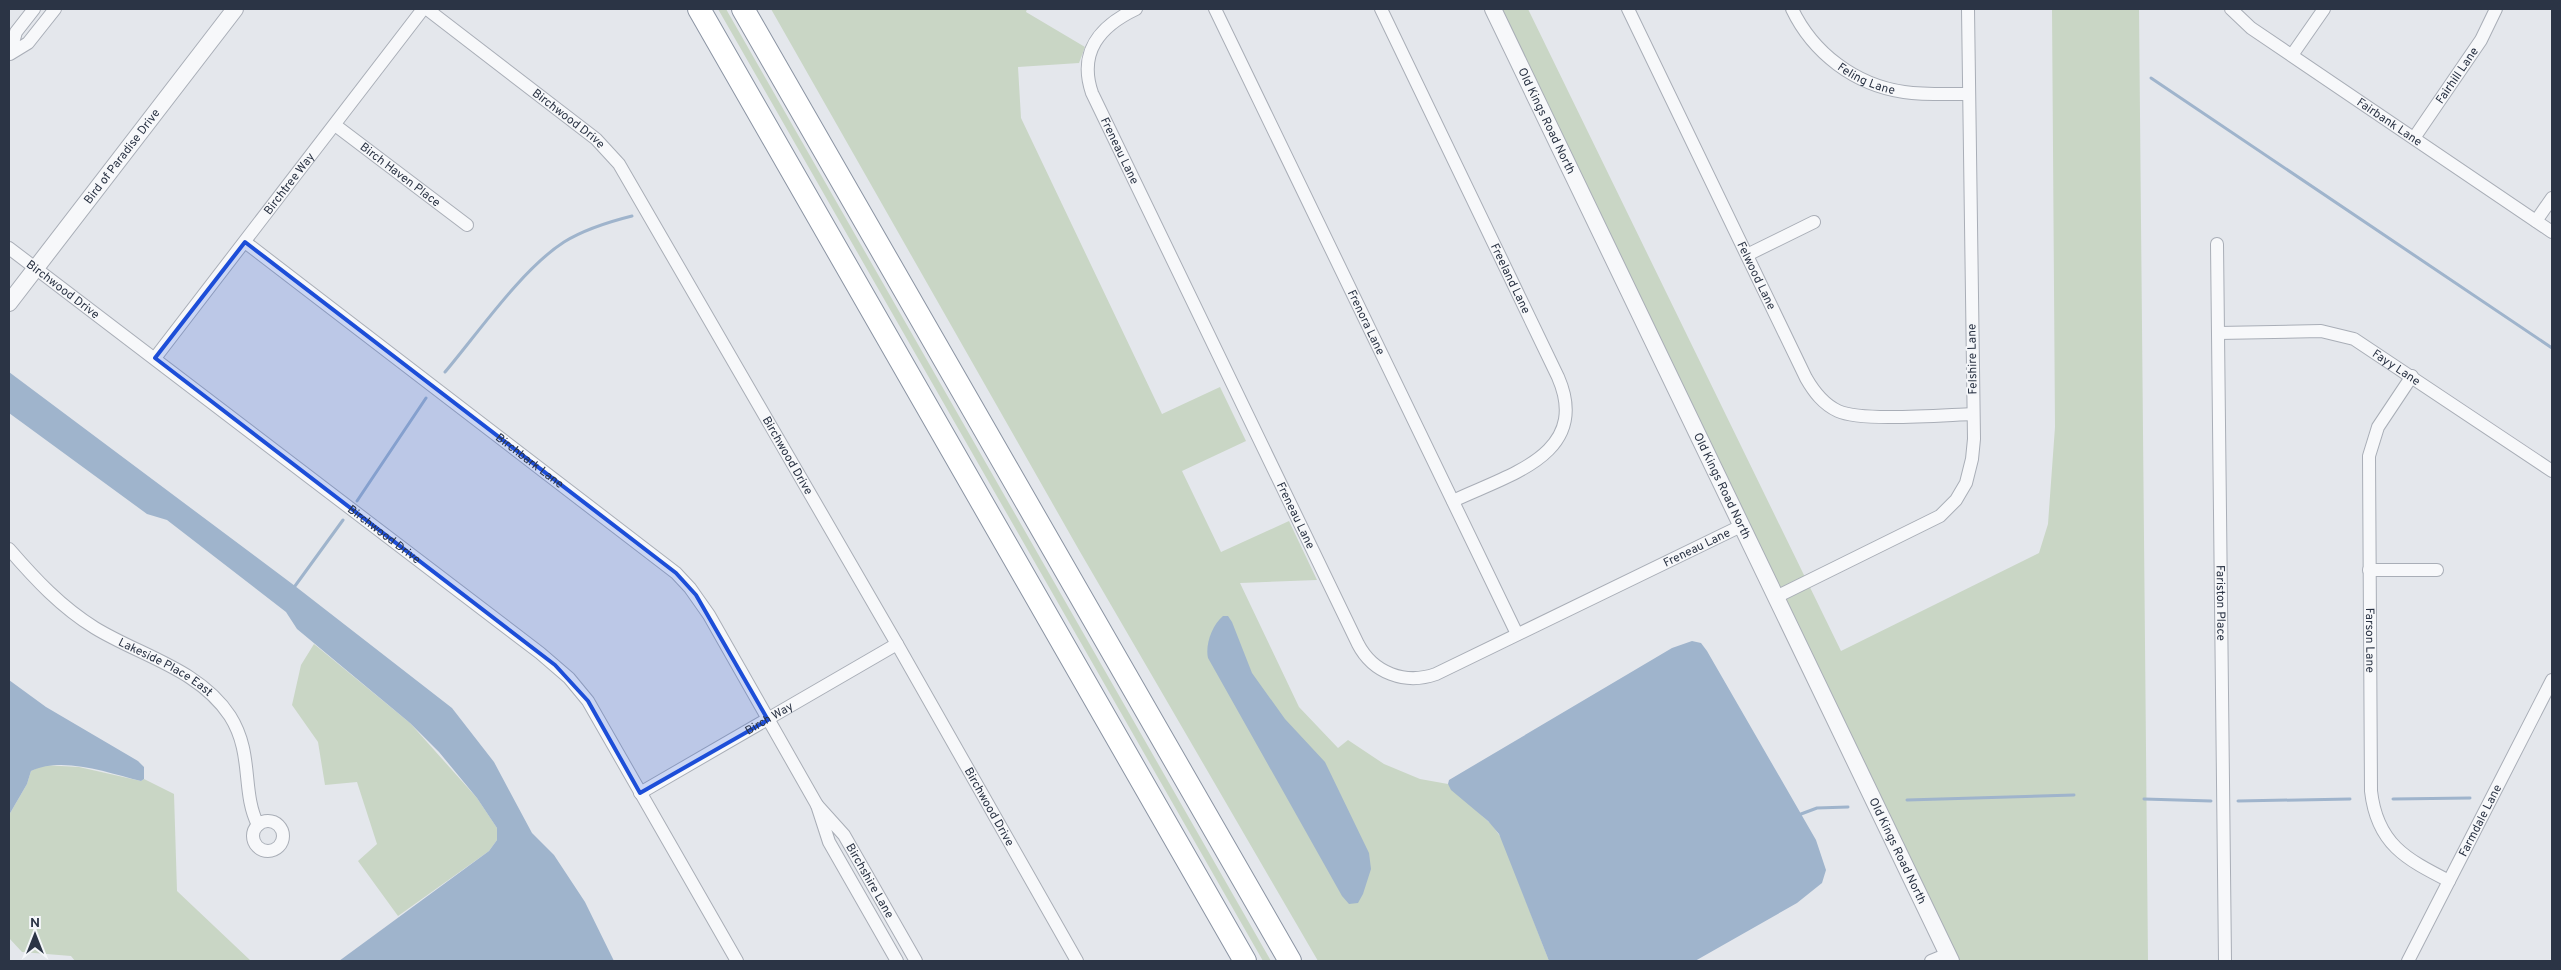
<svg xmlns="http://www.w3.org/2000/svg" width="2561" height="970" viewBox="0 0 2561 970" font-family="Overpass,sans-serif">
	<rect width="100%" height="100%" fill="#e4e7ec"/>
	<path fill="#c9d6c5" d="M718 9H726L1271 961H1263Z
		M771 9H1027L1026 12 1085 47 1079 63 1018 67 1021 118 1162 414 1220 387 1246 441 1182 471 1221 552 1289 521 1317 580 1240 583 1299 707 1338 748 1348 740 1384 764 1420 779 1448 784 1492 825 1502 839 1549 961H1318L1079 550Z
		M1500 9H1528L1841 651 2039 553 2048 524 2055 427 2052 9H2139L2148 961H1958Z
		M314 644 410 723 477 798 497 828V840L489 851 398 916 358 861 377 844 357 782 325 785 318 742 292 705 301 665Z
		M43 765 79 767 141 781 144 779 174 794 177 891 251 961H75L71 956 22 952 9 938V815L27 784 31 771Z"/>
	<path fill="#9fb4cc" d="M9 372 295 586 452 708 494 762 532 833 554 855 585 902 614 961H339L489 851 497 840V828L477 798 439 752 410 723 297 629 286 612 167 520 147 514 9 413Z
		M1223 616H1228L1232 622 1252 673 1285 719 1325 762 1369 853 1371 869 1363 894 1358 903 1349 904 1342 896 1208 658C1205 645 1212 625 1223 616Z
		M1692 641 1701 643 1707 651 1816 840 1826 870 1822 883 1797 903 1695 961H1549L1499 834 1488 821 1451 790 1448 784 1449 780 1672 648Z
		M9 680 46 707 138 761 144 767V779L141 781C108 773 63 756 31 771L27 784 9 815Z"/>
	<g fill="none" stroke-linecap="round" stroke-linejoin="round">
		<path stroke="#9fb4cc" stroke-width="3" d="M2151 78 2552 348
			M445 372C478 333 522 269 564 242 585 229 608 222 632 216
			M357 501 426 398
			M295 586 343 520
			M2144 799 2211 801
			M2393 799 2470 798
			M1907 800 2074 795
			M2238 801 2350 799
			M1801 814 1817 808 1848 807"/>
		<defs>
			<g id="minor">
				<path d="M34 9 16 32 10 54 28 43 55 9"/>
				<path id="s1" d="M427 9 596 139 619 164 897 644 1077 961"/>
				<path id="s2" d="M1136 9C1100 26 1078 52 1092 93L1358 644C1373 673 1405 685 1436 674L1741 526"/>
				<path id="s3" d="M1215 9 1517 634"/>
				<path id="s4" d="M1381 9 1558 377C1592 455 1507 475 1453 501"/>
				<path id="s5" d="M1628 9 1806 378C1814 392 1823 404 1838 411 1862 422 1943 415 1973 414"/>
				<path id="s6" d="M1792 9C1813 53 1855 85 1904 92 1925 95 1947 94 1969 94"/>
				<path id="s7" d="M2231 9 2251 28 2552 232"/>
				<path d="M2292 55 2324 9"/>
				<path id="s8" d="M335 125 467 225"/>
				<path id="s9" d="M2414 138 2481 40 2496 9"/>
				<path d="M2536 221 2552 198"/>
				<path id="s10" d="M245 242 676 573 690 588 709 615 817 805"/>
				<path id="s11" d="M2217 244 2225 961"/>
				<path id="s12" d="M9 248 540 653 569 678 588 701 737 961"/>
				<path d="M1747 255 1814 222"/>
				<path id="s13" d="M2218 333 2321 331 2354 339 2552 471"/>
				<path id="s14" d="M155 358 423 9"/>
				<path id="s15" d="M2412 376 2378 427 2369 456 2371 791C2377 844 2406 859 2449 881"/>
				<path id="s16" d="M9 549C35 579 61 607 95 628 141 656 199 669 230 716 254 754 241 791 258 825"/>
				<path d="M2369 570H2437"/>
				<path d="M1776 597 1940 516 1956 500 1966 483 1972 459 1974 439 1968 9"/>
				<path id="s17" d="M640 793 897 644"/>
				<circle cx="268" cy="836" r="15"/>
				<path id="s18" d="M897 961 829 842 817 805 844 835 916 961"/>
				<path d="M1931 961 1948 954"/>
				<path id="s19" d="M2408 961 2552 680"/>
			</g>
			<g id="tertiary">
				<path id="s20" d="M1493 9 1951 961"/>
				<path id="s21" d="M9 303 235 9"/>
			</g>
			<path id="motorway" d="M699 9 1245 961
				M743 9 1290 961"/>
		</defs>
		<use href="#minor" stroke="#a9aeb7" stroke-width="14"/>
		<use href="#tertiary" stroke="#a9aeb7" stroke-width="18"/>
		<use href="#motorway" stroke="#8b94a3" stroke-width="24"/>
		<use href="#minor" stroke="#f7f8fa" stroke-width="12"/>
		<use href="#tertiary" stroke="#f7f8fa" stroke-width="16"/>
		<use href="#motorway" stroke="#fff" stroke-width="22"/>
	</g>
	<path fill="#1d4ed8" fill-opacity="0.2" stroke="#1d4ed8" stroke-width="4" stroke-linejoin="round" d="M245 242 676 573 696 595 768 720 640 793 588 701 555 665 155 358Z"/>
	<g text-anchor="middle" stroke-width="4" stroke-linejoin="round" paint-order="stroke">
		<g font-size="12" fill="#2b3445" stroke="#f4f6f9">
			<text dy="4" stroke="none"><textPath href="#s9" startOffset="76">Fairhill Lane</textPath></text>
			<text dy="4" stroke="none"><textPath href="#s6" startOffset="105">Feling Lane</textPath></text>
			<text dy="4" stroke="none"><textPath href="#s1" startOffset="179">Birchwood Drive</textPath></text>
			<text dy="4" stroke="none"><textPath href="#s20" startOffset="124">Old Kings Road North</textPath></text>
			<text dy="4" stroke="none"><textPath href="#s7" startOffset="195">Fairbank Lane</textPath></text>
			<text dy="4" stroke="none"><textPath href="#s2" startOffset="170">Freneau Lane</textPath></text>
			<text dy="4" stroke="none"><textPath href="#s21" startOffset="185">Bird of Paradise Drive</textPath></text>
			<text dy="4" stroke="none"><textPath href="#s8" startOffset="82">Birch Haven Place</textPath></text>
			<text dy="4" stroke="none"><textPath href="#s14" startOffset="220">Birchtree Way</textPath></text>
			<text dy="4" stroke="none"><textPath href="#s5" startOffset="296">Felwood Lane</textPath></text>
			<text dy="4" stroke="none"><textPath href="#s4" startOffset="299">Freeland Lane</textPath></text>
			<text dy="4" stroke="none"><textPath href="#s12" startOffset="68">Birchwood Drive</textPath></text>
			<text dy="4" stroke="none"><textPath href="#s3" startOffset="348">Frenora Lane</textPath></text>
			<text transform="translate(1972 359) rotate(-91)" y="4">Felshire Lane</text>
			<text dy="4" stroke="none"><textPath href="#s13" startOffset="188">Fayy Lane</textPath></text>
			<text dy="4" stroke="none"><textPath href="#s1" startOffset="584">Birchwood Drive</textPath></text>
			<text dy="4" stroke="none"><textPath href="#s10" startOffset="359">Birchbark Lane</textPath></text>
			<text dy="4" stroke="none"><textPath href="#s20" startOffset="529">Old Kings Road North</textPath></text>
			<text dy="4" stroke="none"><textPath href="#s2" startOffset="575">Freneau Lane</textPath></text>
			<text dy="4" stroke="none"><textPath href="#s12" startOffset="472">Birchwood Drive</textPath></text>
			<text dy="4" stroke="none"><textPath href="#s2" startOffset="1099">Freneau Lane</textPath></text>
			<text dy="4" stroke="none"><textPath href="#s11" startOffset="359">Fariston Place</textPath></text>
			<text dy="4" stroke="none"><textPath href="#s15" startOffset="276">Farson Lane</textPath></text>
			<text dy="4" stroke="none"><textPath href="#s16" startOffset="198">Lakeside Place East</textPath></text>
			<text dy="4" stroke="none"><textPath href="#s17" startOffset="149">Birch Way</textPath></text>
			<text dy="4" stroke="none"><textPath href="#s1" startOffset="989">Birchwood Drive</textPath></text>
			<text dy="4" stroke="none"><textPath href="#s19" startOffset="158">Farmdale Lane</textPath></text>
			<text dy="4" stroke="none"><textPath href="#s20" startOffset="934">Old Kings Road North</textPath></text>
			<text dy="4" stroke="none"><textPath href="#s18" startOffset="269">Birchshire Lane</textPath></text>
		</g>
	</g>
	<rect width="2561" height="970" fill="none" stroke="#2b3445" stroke-width="20"/>
	<g transform="translate(35 935)" stroke="#f4f6f9" stroke-width="4" paint-order="stroke">
	<path d="M0-4L9 19L0 12L-9 19Z" fill="#2b3445"/>
	<text y="-8" font-size="14" font-weight="bold" text-anchor="middle" fill="#2b3445">N</text>
	</g>
</svg>
